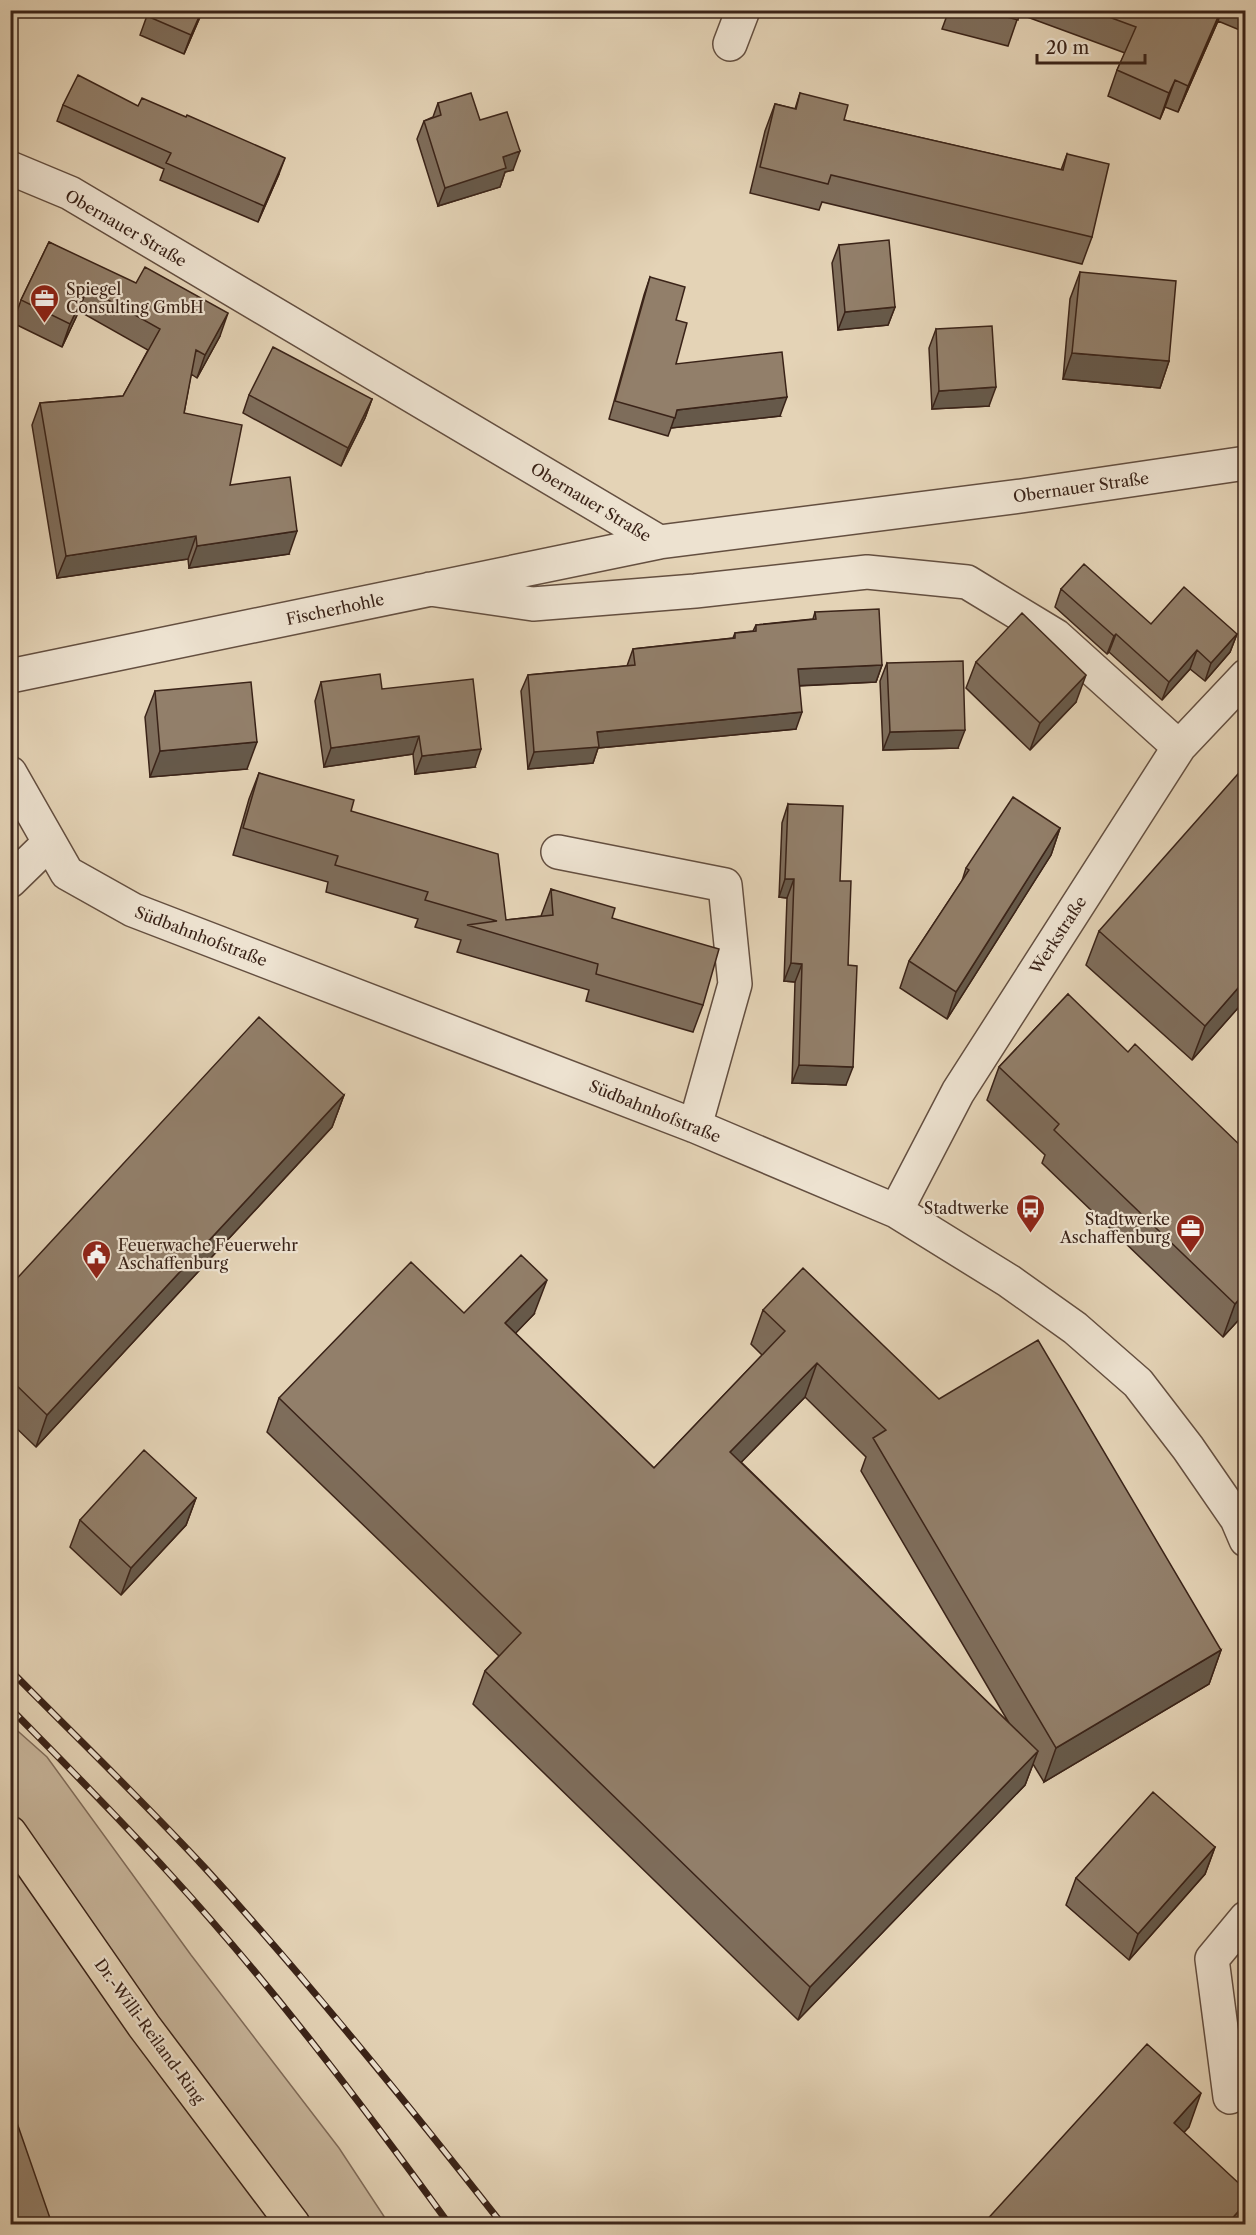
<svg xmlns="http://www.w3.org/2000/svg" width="1256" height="2235" viewBox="0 0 1256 2235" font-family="'Libre Caslon Text',serif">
	<rect width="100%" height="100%" fill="#e4d3b6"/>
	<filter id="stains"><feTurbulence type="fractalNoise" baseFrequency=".00333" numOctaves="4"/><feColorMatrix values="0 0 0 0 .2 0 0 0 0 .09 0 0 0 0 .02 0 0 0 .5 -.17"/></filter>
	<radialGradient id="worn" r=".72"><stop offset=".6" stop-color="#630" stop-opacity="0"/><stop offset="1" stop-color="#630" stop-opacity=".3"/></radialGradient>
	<path fill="#c7b59b" stroke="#806c5a" stroke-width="1.5" d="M11 1725 47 1757 191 1955 339 2148 389 2224H51L11 2119Z"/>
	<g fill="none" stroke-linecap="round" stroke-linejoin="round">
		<defs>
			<path id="minor" d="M730 44 743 10
				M10 168 70 193 659 542 1021 496 1246 463
				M430 589 533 604 695 591 867 572 967 582 1056 636 1179 747
				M10 676 659 542
				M10 773 67 873 133 910 695 1126 896 1211 1009 1281 1075 1328 1138 1383 1188 1448 1237 1519 1246 1540
				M558 852 725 885 735 984 695 1126
				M10 881 49 843
				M896 1211 958 1092 1179 747 1246 676
				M1230 2097 1212 1959 1246 1918"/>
			<path id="highway" d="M10 1833 144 2026 293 2224"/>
		</defs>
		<use href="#minor" stroke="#644f40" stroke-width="36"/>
		<use href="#highway" stroke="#3a2318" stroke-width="36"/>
		<use href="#minor" stroke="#ede2d0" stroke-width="33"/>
		<use href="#highway" stroke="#e4d3b6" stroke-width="33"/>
		<defs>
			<path id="rail" d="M10 1670C75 1736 142 1800 205 1868 309 1982 407 2103 502 2224
				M10 1708C63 1762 117 1816 168 1872 269 1982 361 2103 449 2224"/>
		</defs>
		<use href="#rail" stroke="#3a2318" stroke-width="7"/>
		<use href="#rail" stroke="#ede2d0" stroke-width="4.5" stroke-dasharray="14" stroke-linecap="butt"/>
	</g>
	<path fill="#7e6d5b" stroke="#3a2318" stroke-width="1.5" fill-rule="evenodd" d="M149 10H203L184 54 140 35Z
		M949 10H1245V22L1242 31 1218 21 1178 112 1165 107 1160 119 1108 96 1117 70 1125 53 1019 14 1008 46 942 29Z
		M800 93 844 120 1061 170 1067 154 1092 237 1082 264 822 202 819 210 750 193 765 131 775 104 795 109Z
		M438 103 480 120 513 170 505 172 500 187 438 206 417 139 424 121 433 117Z
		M63 105 138 106 279 174 258 222 160 180 164 169 57 121Z
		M49 242 220 336 197 378 191 374 184 413 230 485 289 554 189 568 188 559 57 578 32 425 40 403 123 396 148 350 79 311 62 347 13 323 21 300Z
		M839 245 895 307 888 325 838 330 832 263Z
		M1080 272 1169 361 1160 388 1063 379 1070 299Z
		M650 277 676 320V364L780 416 671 428 668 436 609 419 644 295Z
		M936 329 989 406 932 409 929 348Z
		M249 395 372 399 365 418 341 466 243 413Z
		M1061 589 1151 624 1237 634 1230 652 1205 681 1190 669 1162 700 1109 652 1107 654 1055 607Z
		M815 612 882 665 876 682 799 686 796 729 598 748 593 763 528 769 521 691 528 675 627 666 633 649 733 638 735 633 753 631 756 625 813 619Z
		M976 662 1076 702 1030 750 966 688Z
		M887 663 958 748 883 750 880 681Z
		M321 682 382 689 475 767 415 774 413 754 324 767 315 701Z
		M155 691 247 769 150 777 145 717Z
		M259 773 351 811 506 920 541 916 551 889 612 918 703 1005 693 1032 586 1001 589 990 457 952 461 940 415 927 418 919 326 892 328 882 233 855 249 799Z
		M788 804 840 881 848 965 846 1085 792 1083 795 982 784 981 787 898 779 897 782 823Z
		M1060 828 1051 855 947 1019 900 988 909 961 962 881 966 868Z
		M1099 931 1245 1000 1192 1060 1086 965Z
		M1068 994 1245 1313 1223 1337 1042 1163 1045 1155 987 1100 999 1067Z
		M344 1095 332 1127 36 1447 10 1422V1286Z
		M763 1310 939 1399 1221 1650 1209 1684 1044 1782 1033 1764 1025 1785 798 2020 473 1704 485 1671 499 1656 267 1432 279 1398 464 1313 534 1314 515 1333 654 1468 762 1355 751 1344ZM805 1397 866 1457 861 1471 1009 1723 741 1462Z
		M196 1498 186 1525 121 1595 70 1547 80 1520Z
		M1215 1847 1205 1874 1129 1960 1066 1905 1076 1878Z"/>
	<path fill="#66594a" stroke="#3a2318" stroke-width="1.5" d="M202 10H203L184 54 191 35Z
		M1221 10H1222L1218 21 1178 112 1188 86Z
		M1175 80 1165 107 1160 119 1169 93Z
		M520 151 513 170 505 172 500 187 438 206 445 188 503 157Z
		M285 158 279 174 258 222 264 206Z
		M87 288 79 311 62 347 70 324Z
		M895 307 888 325 838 330 845 312Z
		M228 313 220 336 197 378 205 355Z
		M1072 353 1169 361 1160 388 1063 379Z
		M996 387 989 406 932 409 939 391Z
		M787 397 780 416 671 428 677 410Z
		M372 399 365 418 341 466 348 448Z
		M297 531 289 554 189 568 197 546Z
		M196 536 188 559 57 578 66 556Z
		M1116 634 1109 652 1107 654 1114 636Z
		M1237 634 1230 652 1205 681 1211 663Z
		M1197 650 1190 669 1162 700 1169 682Z
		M882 665 876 682 792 686 798 669Z
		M1086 675 1076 702 1030 750 1040 723Z
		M802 712 796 729 598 748 593 763 528 769 534 752 597 732Z
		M965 730 958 748 883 750 890 732Z
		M419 736 413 754 324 767 331 748Z
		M257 742 247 769 150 777 160 751Z
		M481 749 475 767 415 774 422 756Z
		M1060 828 1051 855 947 1019 956 992Z
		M785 879H794L787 898 779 897Z
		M791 963 802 964 795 982 784 981Z
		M1245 980V1000L1192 1060 1205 1026Z
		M799 1065 853 1067 846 1085 792 1083Z
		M344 1095 332 1127 36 1447 47 1415Z
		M547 1280 534 1314 493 1357 505 1323Z
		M1245 1293V1313L1223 1337 1235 1304Z
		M817 1363 805 1397 718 1486 730 1452Z
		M196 1498 186 1525 121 1595 131 1568Z
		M1221 1650 1209 1684 1044 1782 1056 1748Z
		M1038 1751 1025 1785 798 2020 810 1987Z
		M1215 1847 1205 1874 1129 1960 1138 1934Z
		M1201 2093 1189 2127 1161 2157 1174 2123Z
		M1245 2204V2217L1243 2224H1227Z"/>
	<path fill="#927f6a" stroke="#3a2318" stroke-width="1.5" d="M149 10H202L191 35 147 16Z
		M981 10H1020L1018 20Z
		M1090 10H1221L1188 86 1175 80 1169 93 1117 70 1136 27Z
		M78 75 138 106 142 98 186 117 187 115 285 158 264 206 166 163 171 153 63 105Z
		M471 93 480 120 507 112 520 151 503 157 506 168 445 188 424 121 441 115 438 103Z
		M800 93 848 105 844 120 1063 170 1067 154 1109 164 1092 237 831 175 828 184 760 167 775 104 796 109Z
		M889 240 895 307 845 312 839 245Z
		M49 242 136 283 145 267 228 313 205 355 196 350 184 413 242 425 230 485 290 477 297 531 197 546 196 536 66 556 40 403 123 396 160 329 87 288 70 324 21 300Z
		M1080 272 1176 281 1169 361 1072 353Z
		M650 277 685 287 676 320 687 323 676 364 782 352 787 397 677 410 675 418 615 401Z
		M992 326 996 387 939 391 936 329Z
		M273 347 372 399 348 448 249 395Z
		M1084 564 1151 624 1184 587 1237 634 1211 663 1197 650 1169 682 1116 634 1114 636 1061 589Z
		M879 609 882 665 798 669 802 712 597 732 599 747 534 752 528 675 635 665 633 649 735 638V633L756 631V625L816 619 815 612Z
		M1022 613 1086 675 1040 723 976 662Z
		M963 661 965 730 890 732 887 663Z
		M380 674 382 689 473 679 481 749 422 756 419 736 331 748 321 682Z
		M251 682 257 742 160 751 155 691Z
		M1245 766V980L1205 1026 1099 931Z
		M259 773 354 800 351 811 498 854 506 920 553 915 551 889 615 908 612 918 719 949 703 1005 596 974 598 964 467 925 497 921 425 900 428 892 335 865 338 856 243 828Z
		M1013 797 1060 828 956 992 909 961 969 870 966 868Z
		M788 804 843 806 840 881H851L848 965 857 966 853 1067 799 1065 802 964 791 963 794 879H785Z
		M1068 994 1128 1052 1135 1044 1245 1150V1293L1235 1304 1054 1130 1059 1124 999 1067Z
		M259 1017 344 1095 47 1415 10 1379V1286Z
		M521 1255 547 1280 505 1323 654 1468 785 1331 763 1310 803 1268 939 1399 1038 1340 1221 1650 1056 1748 873 1438 886 1430 817 1363 730 1452 1038 1751 810 1987 485 1671 521 1633 279 1398 411 1262 464 1313Z
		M144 1450 196 1498 131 1568 80 1520Z
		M1153 1792 1215 1847 1138 1934 1076 1878Z
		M1147 2044 1201 2093 1174 2123 1245 2189V2204L1227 2224H983Z
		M16 2120 52 2224H10V2122Z"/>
	<defs>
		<symbol id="office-pin" viewBox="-11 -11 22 30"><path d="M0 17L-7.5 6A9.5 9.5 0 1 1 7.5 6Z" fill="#8f2418" stroke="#ede2d0"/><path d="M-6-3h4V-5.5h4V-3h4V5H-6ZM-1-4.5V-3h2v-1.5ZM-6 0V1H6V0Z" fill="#fff"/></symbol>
		<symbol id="bus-pin" viewBox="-11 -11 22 30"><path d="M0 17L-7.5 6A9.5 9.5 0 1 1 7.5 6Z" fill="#8f2418" stroke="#ede2d0"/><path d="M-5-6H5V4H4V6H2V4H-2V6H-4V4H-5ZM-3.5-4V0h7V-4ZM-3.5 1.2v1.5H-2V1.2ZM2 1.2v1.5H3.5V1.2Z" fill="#fff"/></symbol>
		<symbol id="civic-pin" viewBox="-11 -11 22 30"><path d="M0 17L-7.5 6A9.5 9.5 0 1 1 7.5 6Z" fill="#8f2418" stroke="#ede2d0"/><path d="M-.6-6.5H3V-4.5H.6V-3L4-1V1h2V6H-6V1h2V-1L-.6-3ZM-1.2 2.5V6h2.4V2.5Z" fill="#fff"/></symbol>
	</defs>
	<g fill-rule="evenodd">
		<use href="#office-pin" x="28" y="282" width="33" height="45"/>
		<use href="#bus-pin" x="1014" y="1192" width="33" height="45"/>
		<use href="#office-pin" x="1174" y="1212" width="33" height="45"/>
		<use href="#civic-pin" x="80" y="1238" width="33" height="45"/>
	</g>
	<g text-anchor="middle" stroke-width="4.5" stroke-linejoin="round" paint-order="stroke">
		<g font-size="16" fill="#3a2318" stroke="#ede2d0">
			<text transform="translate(126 228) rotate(30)" y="6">Obernauer Straße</text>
			<text transform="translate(1081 487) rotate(-8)" y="6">Obernauer Straße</text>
			<text transform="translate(591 502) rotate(31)" y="6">Obernauer Straße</text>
			<text transform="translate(335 609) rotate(-12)" y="6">Fischerhohle</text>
			<text transform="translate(1058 935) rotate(-57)" y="6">Werkstraße</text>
			<text transform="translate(201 936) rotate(21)" y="6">Südbahnhofstraße</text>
			<text transform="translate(655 1111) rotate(22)" y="6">Südbahnhofstraße</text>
			<text transform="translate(150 2031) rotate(54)" y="6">Dr.-Willi-Reiland-Ring</text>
		</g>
		<g font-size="16" fill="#3a2318" stroke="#ede2d0" text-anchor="start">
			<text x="66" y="295">Spiegel<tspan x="66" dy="18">Consulting GmbH</tspan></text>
			<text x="1009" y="1214" text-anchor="end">Stadtwerke</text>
			<text x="1170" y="1225" text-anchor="end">Stadtwerke<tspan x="1170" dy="18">Aschaffenburg</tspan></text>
			<text x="118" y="1251">Feuerwache Feuerwehr<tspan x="118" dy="18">Aschaffenburg</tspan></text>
		</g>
	</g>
	<rect width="1256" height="2235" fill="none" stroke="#e4d3b6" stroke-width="36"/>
	<rect x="12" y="12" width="1232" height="2211" fill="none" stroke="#3a2318" stroke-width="3"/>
	<rect x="18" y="18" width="1220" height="2199" fill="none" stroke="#3a2318" stroke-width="1.5"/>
	<path d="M1037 54v9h108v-9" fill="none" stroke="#3a2318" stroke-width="3"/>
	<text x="1046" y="54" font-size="18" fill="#3a2318" stroke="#ede2d0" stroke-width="4.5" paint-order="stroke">20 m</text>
	<rect width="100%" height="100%" filter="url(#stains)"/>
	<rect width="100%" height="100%" fill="url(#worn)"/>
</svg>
